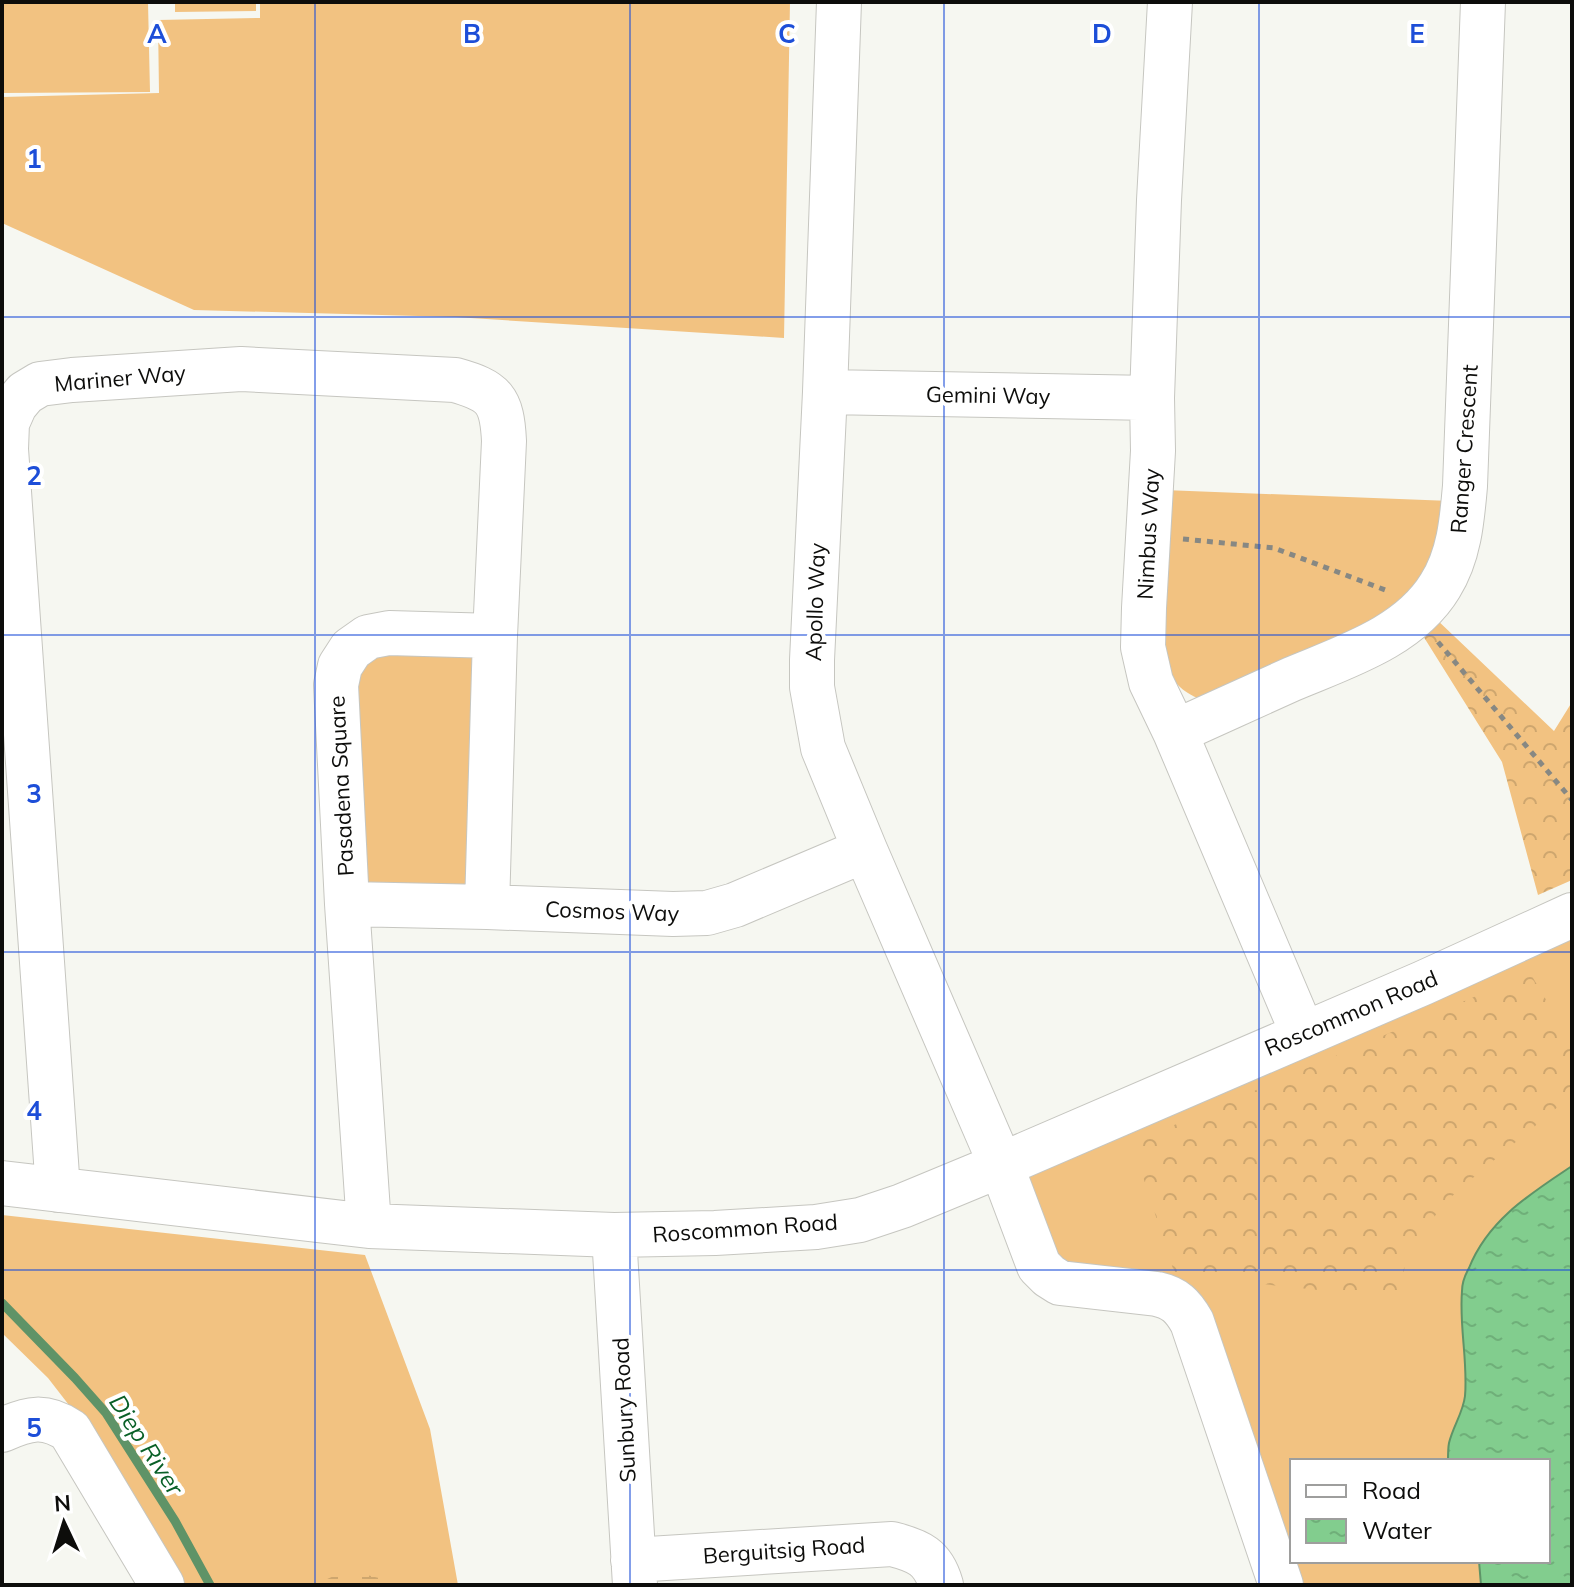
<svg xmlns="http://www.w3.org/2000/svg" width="1574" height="1587" viewBox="0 0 1574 1587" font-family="Mulish,sans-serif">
	<defs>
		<pattern id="forest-crowns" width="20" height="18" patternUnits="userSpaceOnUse" patternTransform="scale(2)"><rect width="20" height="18" fill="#f2c281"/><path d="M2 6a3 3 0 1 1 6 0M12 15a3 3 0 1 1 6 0" fill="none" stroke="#cea66e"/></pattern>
		<pattern id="wetland-marsh" width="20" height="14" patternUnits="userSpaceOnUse" patternTransform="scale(2)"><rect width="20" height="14" fill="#f2c281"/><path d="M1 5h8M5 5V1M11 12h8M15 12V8" fill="none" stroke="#cea66e"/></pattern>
		<pattern id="water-ripples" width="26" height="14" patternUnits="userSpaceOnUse" patternTransform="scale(2)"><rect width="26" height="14" fill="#82cd8e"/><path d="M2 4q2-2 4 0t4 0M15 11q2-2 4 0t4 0" fill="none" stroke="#6faf79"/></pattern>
	</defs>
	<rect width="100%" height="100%" fill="#f6f7f1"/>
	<path fill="#f2c281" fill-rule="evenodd" d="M2 2H148L150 92 2 93Z
		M175 2H256V11L175 12Z
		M260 2H790L784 338 455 317 194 310 2 223V97L159 93 158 20 260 18Z
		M1164 490 1451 501 1431 571 1382 624 1197 698C1178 689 1172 680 1163 661Z
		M495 636 487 907 347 904 351 649Z
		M1572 915V1585H1281L1192 1322 1073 1286 1001 1165ZM1292 1461H1548V1561H1292Z
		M2 1215 365 1255 430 1429 458 1585H180L79 1418 48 1378 2 1333Z"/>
	<path fill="url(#forest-crowns)" d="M1434 617 1554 731 1572 702V880L1538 895 1502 762 1420 631Z
		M1530 973 1572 1043V1095L1456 1192 1412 1242 1396 1298 1175 1275 1132 1143Z"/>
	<path fill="url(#wetland-marsh)" d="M347 1570 391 1581 394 1585H314Z"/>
	<path fill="url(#water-ripples)" stroke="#5f9367" stroke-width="2" d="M1572 1166V1585H1481L1479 1561H1548V1461H1448C1448 1455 1448 1448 1449 1443 1453 1426 1463 1413 1465 1396 1468 1361 1459 1326 1462 1291 1462 1283 1465 1275 1469 1268 1488 1220 1530 1194 1572 1166Z"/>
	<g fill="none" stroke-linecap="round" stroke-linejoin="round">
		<path stroke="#5f9367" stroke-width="9" d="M2 1303 75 1378 106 1413 175 1521 210 1585"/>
		<defs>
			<path id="minor" d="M839 2 825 392 812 660V687L823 748 865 850 1001 1165 1039 1266 1049 1276 1060 1283 1157 1294C1175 1298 1183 1306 1192 1322L1281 1585
				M1170 2 1159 200 1152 398 1153 451 1144 608 1143 647 1151 682 1175 732 1303 1034
				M825 392 1152 398
				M1175 732C1214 714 1253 697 1292 679 1344 657 1409 637 1440 586 1459 556 1462 521 1465 486L1483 2
				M347 904 487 907 673 914 707 913 735 905 865 850
				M2 1183 369 1226 614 1235 715 1233 816 1227 860 1220 902 1206 1001 1165 1423 983 1572 915
				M58 1190 6 449 7 423 15 405 25 393 40 384 72 380 241 369 455 380C494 391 502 399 504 441L495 636 487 907
				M369 1226 347 904 336 685 340 666 351 649 368 637 389 633 495 636
				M614 1235 635 1585
				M2 1430C29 1418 45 1414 70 1431L162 1585
				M633 1560 892 1544C919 1551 933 1557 941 1585"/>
		</defs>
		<use href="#minor" stroke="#c6c6c0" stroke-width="46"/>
		<path stroke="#878883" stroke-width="5" stroke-dasharray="6 6" stroke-linecap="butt" d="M1183 539 1274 548 1388 591
			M1438 642 1572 800"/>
		<use href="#minor" stroke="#fff" stroke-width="44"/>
	</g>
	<path fill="none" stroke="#1d4ed8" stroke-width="2" stroke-opacity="0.55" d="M315 2V1585M630 2V1585M944 2V1585M1259 2V1585M2 317H1572M2 635H1572M2 952H1572M2 1270H1572"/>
	<g text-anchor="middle" stroke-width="8" stroke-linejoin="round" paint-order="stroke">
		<g font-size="22" fill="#0d0d0b" stroke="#fff">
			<text transform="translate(120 378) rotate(-5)" y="8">Mariner Way</text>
			<text transform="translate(988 395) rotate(1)" y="8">Gemini Way</text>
			<text transform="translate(1464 449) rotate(-86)" y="8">Ranger Crescent</text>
			<text transform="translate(1148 534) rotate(-87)" y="8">Nimbus Way</text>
			<text transform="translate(815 602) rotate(-88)" y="8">Apollo Way</text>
			<text transform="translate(341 786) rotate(-93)" y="8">Pasadena Square</text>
			<text transform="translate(612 911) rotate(2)" y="8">Cosmos Way</text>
			<text transform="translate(1351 1013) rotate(-23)" y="8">Roscommon Road</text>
			<text transform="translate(745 1228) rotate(-4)" y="8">Roscommon Road</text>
			<text transform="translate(624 1410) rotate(-93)" y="8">Sunbury Road</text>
			<text transform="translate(784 1550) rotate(-4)" y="8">Berguitsig Road</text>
		</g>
		<g font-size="24" font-style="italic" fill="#096027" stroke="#fff">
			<text transform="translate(146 1445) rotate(57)" y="8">Diep River</text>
		</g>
	</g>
	<g font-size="26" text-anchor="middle" font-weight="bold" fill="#1d4ed8" stroke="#fff" stroke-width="8" stroke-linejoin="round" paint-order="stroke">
		<text x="157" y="43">A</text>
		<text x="472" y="43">B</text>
		<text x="787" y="43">C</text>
		<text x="1102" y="43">D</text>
		<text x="1417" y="43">E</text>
		<text x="34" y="168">1</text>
		<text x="34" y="485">2</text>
		<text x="34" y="803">3</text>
		<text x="34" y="1120">4</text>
		<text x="34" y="1437">5</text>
	</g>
	<rect width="1574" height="1587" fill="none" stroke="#0d0d0b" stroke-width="8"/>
	<rect x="1290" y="1459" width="260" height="104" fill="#ffffff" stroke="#9e9e9d" stroke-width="2"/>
	<rect x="1306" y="1485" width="40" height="12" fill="#ffffff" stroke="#9e9e9d" stroke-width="2"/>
	<text x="1362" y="1499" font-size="24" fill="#0d0d0b">Road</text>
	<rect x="1306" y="1519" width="40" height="24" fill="url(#water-ripples)" stroke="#9e9e9d" stroke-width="2"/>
	<text x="1362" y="1539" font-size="24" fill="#0d0d0b">Water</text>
	<g transform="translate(64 1523) rotate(356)" stroke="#ffffff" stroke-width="6" paint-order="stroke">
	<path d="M0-6L14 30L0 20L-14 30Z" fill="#0d0d0b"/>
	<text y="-12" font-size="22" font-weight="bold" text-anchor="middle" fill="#0d0d0b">N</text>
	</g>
</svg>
